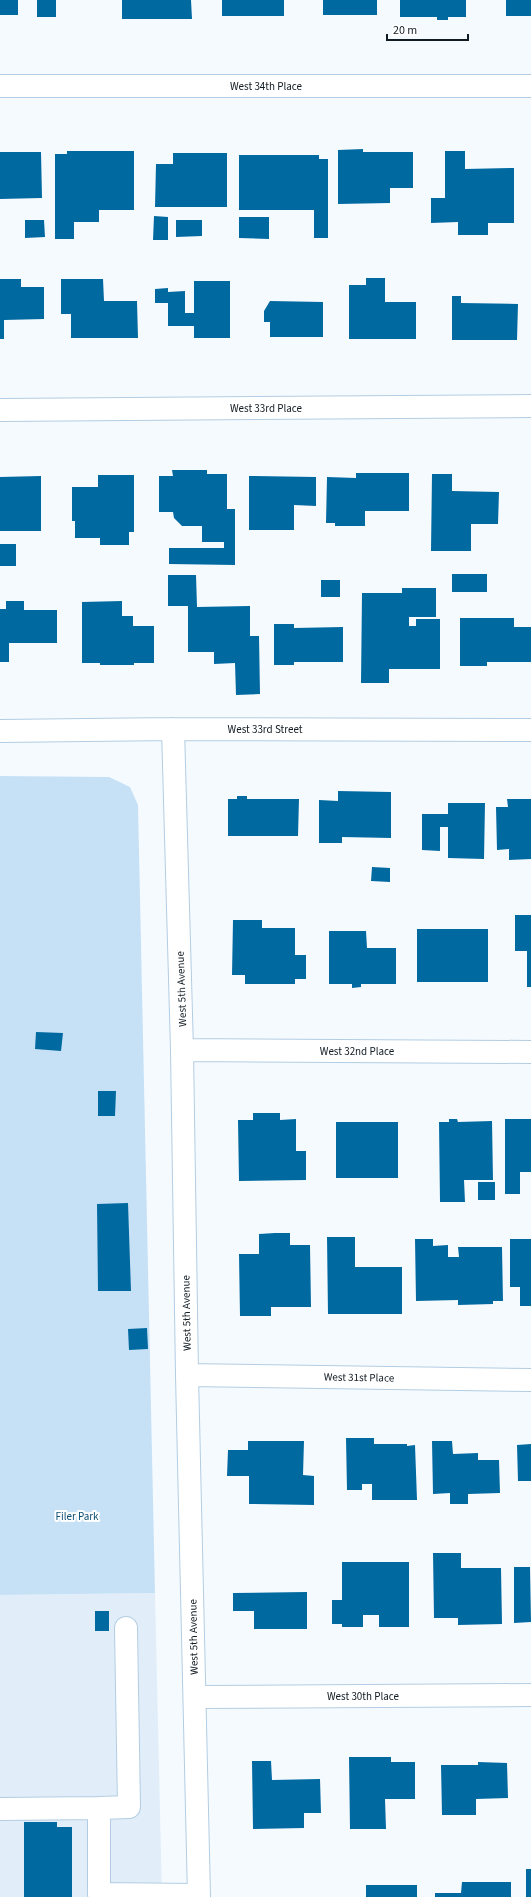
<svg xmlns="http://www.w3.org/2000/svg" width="531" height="1897" viewBox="0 0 531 1897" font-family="'Source Sans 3',sans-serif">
	<rect width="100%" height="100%" fill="#f5faff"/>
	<path fill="#e1eef9" d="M155 1593 162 1897H0V1595Z"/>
	<path fill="#c6e1f6" d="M0 776 109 777 130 787 138 805 155 1593 0 1595Z"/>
	<path fill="#0069a0" d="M0 0H18V15H0Z
		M37 0H56V17H37Z
		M122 0H191L192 19H122Z
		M222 0H284V16H222Z
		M323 0H377V15H323Z
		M400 0H466V17H448V20H437V17H400Z
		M506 0H531V16H506Z
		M363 149V152H413V188H390V203L338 204V150Z
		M67 151H134V210H99V222H74V239H55V154H67Z
		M445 151H465V169L514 168V223H488V235H458V222L431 223V198H445Z
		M0 152H41L42 198 0 199Z
		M173 153H227V207H155L156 164H173Z
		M239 155H319V159H328V238H314V210H239Z
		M154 216 168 217V240H153Z
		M239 217H269V239L239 238Z
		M25 220H44L45 237 25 238Z
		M176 220H202V236L176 237Z
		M366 278H385V302H416V339H349V285H366Z
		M0 279H21V287H44V319L4 320V339H0Z
		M61 279H103L104 301H137L138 338H71V314H61Z
		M194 281H230V338H194V326H168V303H155V289L168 288V292L185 291V313H194Z
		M452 296H461V303L518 304 517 340H452Z
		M270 301 323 302V337H270V322H264V311Z
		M172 470H207V474H227V509H235V565L169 564V548H224V542H202V526H182L174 518 173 512H159V476H173Z
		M356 473H409V511H365V526H335V523H326L327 477 356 478Z
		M432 474H452V491L499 492 498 524H471V551H431Z
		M98 475H134V532H129V545H100V538H75V521H72V487H98Z
		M41 476V531H0V477Z
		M249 476 316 477V506L294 505V530H249Z
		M0 544H16V566H0Z
		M452 574H487V592H452Z
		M168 575H196L197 607 250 606V636H259L260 694 236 695 235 663 214 664V652H188V606H168Z
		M321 580H340V597H321Z
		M402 588H436V617H409V626H416V619H440V669H389V683H361L362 593H402Z
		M6 601H24V610H57V643H9V662H0V609H6Z
		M122 601V616H133V626H154V663H134V665H100V663H82V602Z
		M460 618H514V627H531V662H487V666H460Z
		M274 624H294V628L343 627V662H294V665H274Z
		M338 791 391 792V838L342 837V843H319V800L338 801Z
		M237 796H247V799H299L298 836H228V799H237Z
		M507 799H531V859L509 860V849L497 850 496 807H508Z
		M448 803H485L484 859 448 858V827H440V851L422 850V814H448Z
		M372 867 390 868V882L371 881Z
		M515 915H531V987H527V951H515Z
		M233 920H262V928H295V955H306V979H295V984H245V975H232Z
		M417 929H488V982H417Z
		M329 931H366L367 948H396V984H361V987L352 988V984H329Z
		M36 1032 63 1033 61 1051 35 1049Z
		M98 1091H116L115 1116H98Z
		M253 1113H280V1120L296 1119V1151H306V1180L239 1181 238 1120H253Z
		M449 1119H457L458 1122 492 1121 493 1180H464L465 1202H440L439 1122H449Z
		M505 1119H531V1172H520V1194H505Z
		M336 1122H398V1178H336Z
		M478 1182H495V1200H478Z
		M128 1203 131 1291H98L97 1204Z
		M275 1233H290V1245H310L311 1307H271V1316H240L239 1254H259V1234Z
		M327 1237H355V1267H402V1314H328Z
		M415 1239H433V1246L448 1245V1257H459L458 1247H502L503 1301H493V1304L458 1305V1300L416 1301Z
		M510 1239H531V1306H520V1287H510Z
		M147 1328 148 1349 129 1350 128 1329Z
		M346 1438H374V1444H407V1446L415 1445 417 1500H372V1484H362V1490H347Z
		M248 1441H304L303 1475 314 1476V1505L249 1504V1476H227L228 1450H248Z
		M432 1441H452L453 1454 478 1453V1460H499L500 1493 468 1494V1504H450V1493L433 1494Z
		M531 1444V1481H518L517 1445Z
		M433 1553H461V1568H501L502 1624 458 1625V1618H434Z
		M342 1562H409V1627H379V1615H363V1627H342V1624H332V1600H342Z
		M514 1567H530L531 1622 514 1623Z
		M307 1592V1629H254V1611H233V1593Z
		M95 1611H109V1631H95Z
		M349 1757H391V1762H415V1799H385L386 1829H350Z
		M252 1761H271L272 1780 320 1779 321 1813H304V1828L253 1829Z
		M478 1762 507 1763 508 1798 476 1799V1815H442L441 1765H478Z
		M24 1822H57V1827H72V1897H24Z
		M526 1869H531V1897H526Z
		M462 1882H511V1897H435V1893H461Z
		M366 1885H417V1897H366Z"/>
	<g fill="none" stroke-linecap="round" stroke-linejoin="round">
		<defs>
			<path id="minor" d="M0 86H531
				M0 410 531 406
				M173 729 182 1050 187 1375 199 1897
				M0 731 173 729 531 730
				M182 1050 531 1052
				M187 1375 531 1380
				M195 1697 531 1695
				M99 1808 129 1807 126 1628
				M0 1809 99 1808V1894L199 1895"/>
		</defs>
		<use href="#minor" stroke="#b2cde3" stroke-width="24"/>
		<use href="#minor" stroke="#fff" stroke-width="22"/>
	</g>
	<g text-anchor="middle" stroke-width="4" stroke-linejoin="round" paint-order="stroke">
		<g font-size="11" fill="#111b23" stroke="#fff">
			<text x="266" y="90">West 34th Place</text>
			<text x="266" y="412">West 33rd Place</text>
			<text x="265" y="733">West 33rd Street</text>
			<text transform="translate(181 989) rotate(-92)" y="4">West 5th Avenue</text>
			<text x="357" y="1055">West 32nd Place</text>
			<text transform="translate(186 1313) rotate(-91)" y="4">West 5th Avenue</text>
			<text transform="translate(359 1377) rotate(1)" y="4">West 31st Place</text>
			<text transform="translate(193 1637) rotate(-91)" y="4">West 5th Avenue</text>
			<text x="363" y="1700">West 30th Place</text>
		</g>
		<g font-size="11" fill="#0c4d74" stroke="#fff">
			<text x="77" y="1520">Filer Park</text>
		</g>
	</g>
	<path d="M387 34v6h81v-6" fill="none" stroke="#111b23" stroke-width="2"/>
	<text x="393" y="34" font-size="12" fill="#111b23" stroke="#ffffff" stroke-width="3" paint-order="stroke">20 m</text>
</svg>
